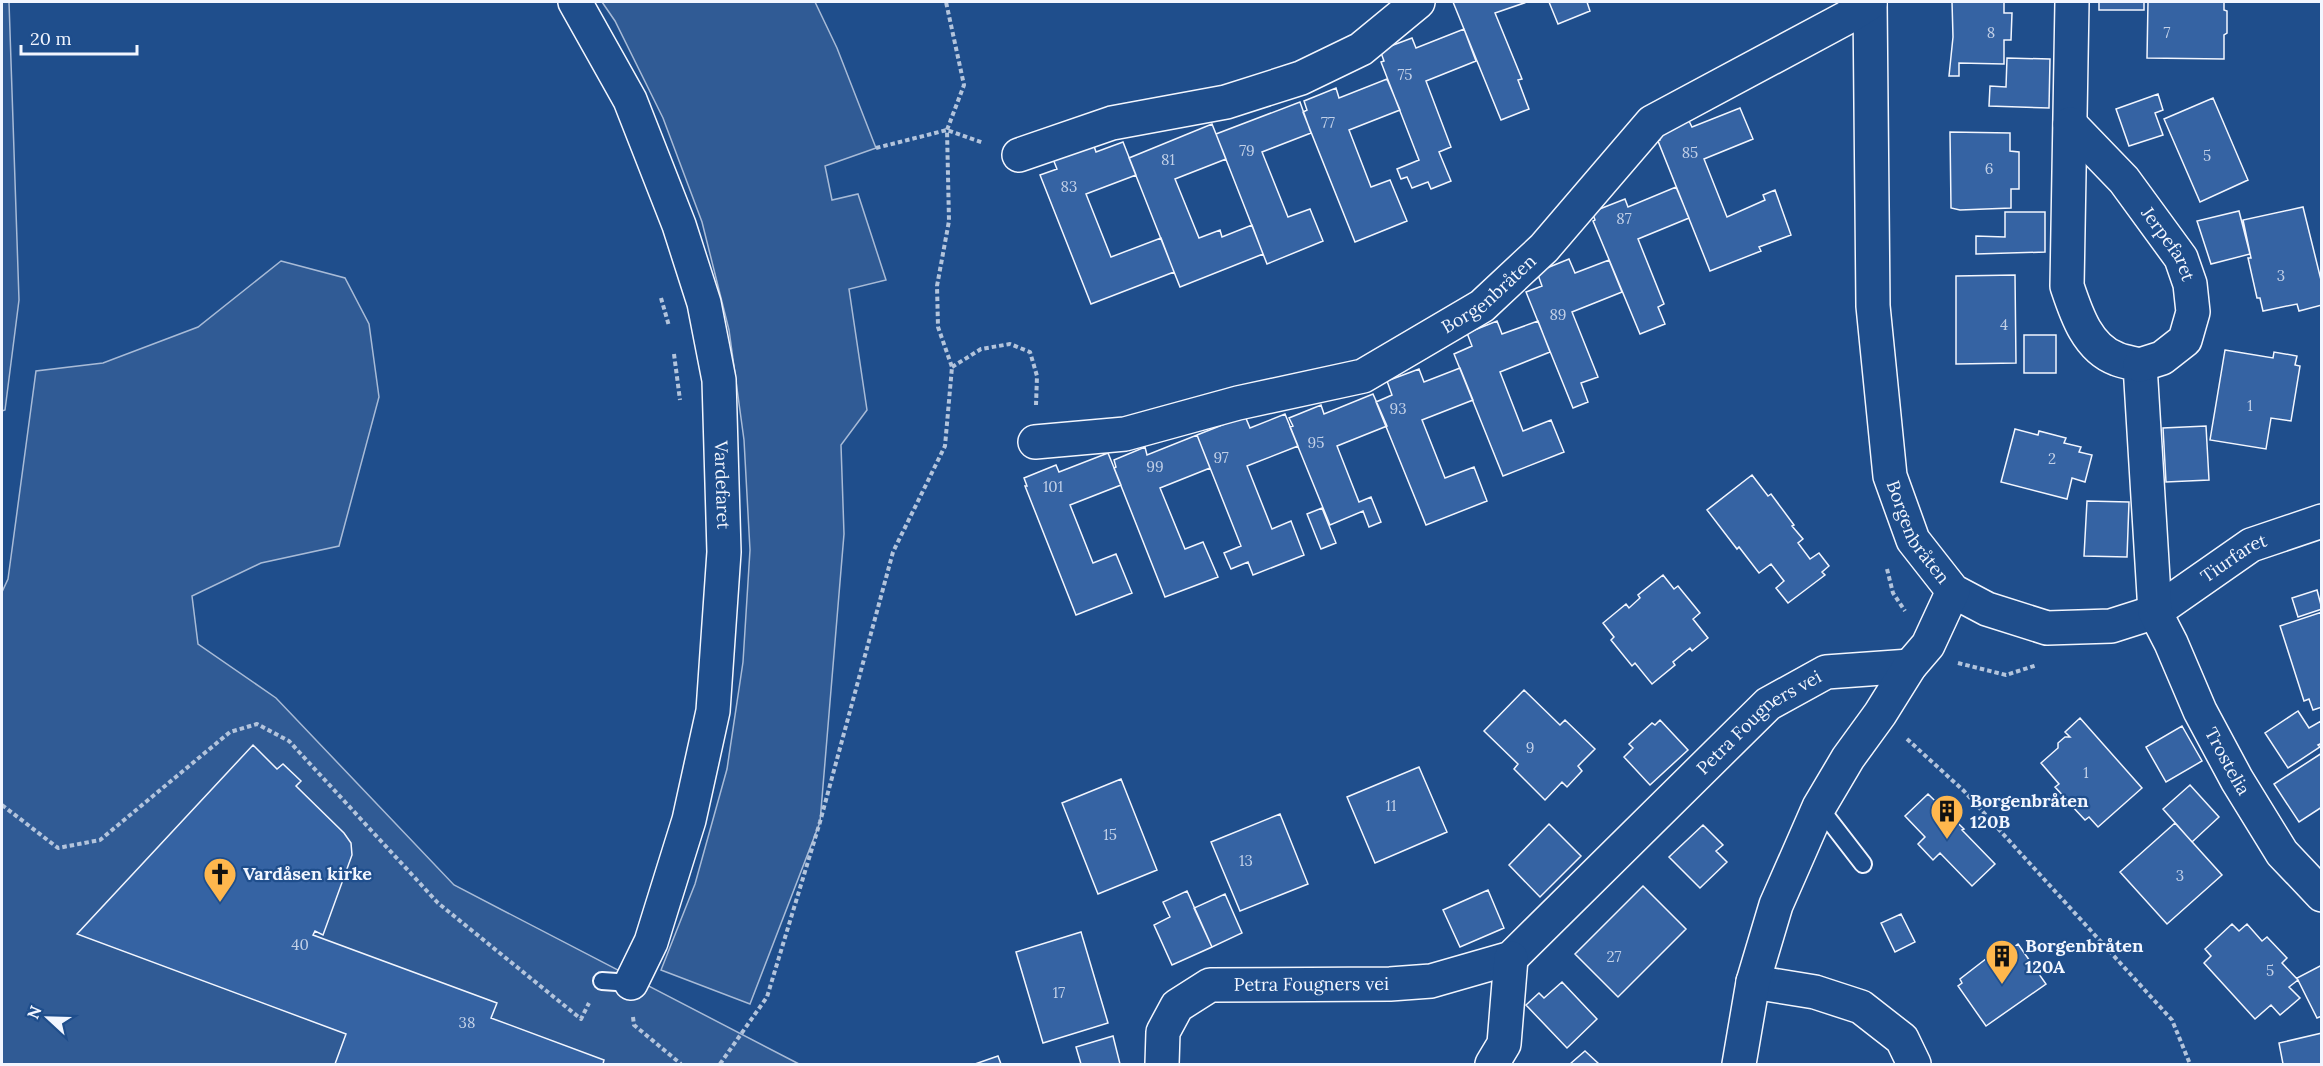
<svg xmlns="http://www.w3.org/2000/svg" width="2323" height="1066" viewBox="0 0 2323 1066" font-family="Lora,serif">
	<rect width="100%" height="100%" fill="#1f4e8c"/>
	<path fill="#305b95" stroke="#a8bbd7" stroke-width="1.5" d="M2 2H9L19 300 5 410 2 411Z
		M602 2H815L837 48 876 148 825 166 832 200 858 194 886 280 849 289 867 410 841 445 844 534 820 822 750 1004 661 970 695 884 727 769 743 662 750 550 744 440 729 330 702 222 663 118 615 21Z
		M281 261 345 278 369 324 379 397 339 546 261 563 192 596 198 644 276 698 454 885 799 1064H2V592L8 579 36 371 103 363 198 327Z"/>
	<path fill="#3563a3" stroke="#f2f6ff" stroke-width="1.5" d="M1453 2H1527L1495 13 1522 79 1518 80 1529 109 1501 120Z
		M1549 2H1587L1590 11 1558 24Z
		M1952 2H2004V13H2012L2011 40H2004V64L1959 63V76H1949L1953 37Z
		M2099 2H2144V10H2099Z
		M2148 2H2224V10L2227 11V33L2224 35V59L2147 58Z
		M1464 29 1476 61 1426 81 1451 147 1439 152 1451 181 1431 189 1428 182 1412 188 1407 177 1401 179 1397 169 1419 160 1381 62 1384 61 1380 50 1412 38 1416 48Z
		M2007 58 2050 59 2049 108 1989 106 1990 86 2006 87Z
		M1387 79 1400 110 1349 130 1371 187 1390 180 1407 221 1355 242 1303 112 1307 110 1304 101 1336 88 1339 98Z
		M2158 94 2163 110 2155 113 2163 135 2129 146 2116 109Z
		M2213 98 2248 180 2200 202 2164 119Z
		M1300 102 1311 133 1262 152 1288 217 1310 209 1323 241 1267 264 1216 134Z
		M1740 108 1753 139 1704 159 1727 217 1765 200 1763 195 1775 190 1791 235 1759 247 1761 251 1710 271 1658 141 1660 140 1657 132 1688 119 1692 127Z
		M1212 124 1226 159 1175 179 1199 238 1220 230 1222 237 1252 225 1263 254 1180 287 1129 158Z
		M1950 132 2010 133V151L2019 152V189H2011V208L1960 210 1951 208Z
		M1092 140 1096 152 1123 142 1136 175 1086 194 1111 257 1161 238 1174 272 1091 304 1040 175 1057 169 1051 154Z
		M1676 187 1689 218 1638 239 1664 304 1658 307 1665 324 1640 334 1593 221 1595 220 1592 212 1625 199 1628 207Z
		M2303 207 2322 284V305L2299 311 2297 304 2263 311 2260 298H2257L2248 258H2251L2243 220Z
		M2239 211 2250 254 2211 264 2197 221Z
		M2005 212H2045V252L1976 254V236L2005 237Z
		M1569 259 1575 273 1609 260 1622 292 1572 312 1598 377 1581 383 1588 402 1573 408 1526 292 1542 286 1537 272Z
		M2015 275 2016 363 1956 364V276Z
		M1497 321 1502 334 1538 321 1550 352 1500 372 1523 431 1551 420 1564 452 1503 476 1454 354 1472 346 1467 333Z
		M2024 335H2056V373H2024Z
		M2225 350 2273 358 2274 352 2297 356 2295 365 2300 366 2291 421 2271 418 2266 449 2210 440Z
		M1460 368 1473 400 1422 420 1445 478 1474 467 1487 501 1426 525 1376 402 1392 395 1387 381 1419 369 1424 382Z
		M1373 394 1387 426 1337 446 1359 502 1371 497 1381 522 1369 527 1363 511 1330 525 1290 427 1293 426 1289 418 1321 405 1324 414Z
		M1285 414 1298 446 1247 466 1272 529 1291 521 1304 555 1253 575 1248 562 1231 569 1224 553 1241 546 1197 435 1245 416 1250 428Z
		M2206 426 2209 480 2166 482 2163 428Z
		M2015 429 2038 435 2039 431 2066 438 2064 443 2081 447 2079 452 2092 455 2085 482 2072 478 2067 499 2001 482Z
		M1197 435 1210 468 1160 488 1185 549 1203 542 1218 577 1165 597 1114 468 1116 467 1114 460 1145 447 1147 455Z
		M1108 453 1121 485 1070 505 1093 563 1116 554 1132 593 1076 615 1025 486H1027L1024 478 1056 465 1059 472Z
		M1752 475 1768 496 1771 494 1794 525 1792 526 1803 539 1798 543 1810 559 1819 553 1829 566 1822 572 1825 575 1788 603 1776 588 1784 581 1771 564 1759 573 1739 547 1737 549 1707 510Z
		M2087 501 2129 502 2127 557 2084 556Z
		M1322 508 1336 543 1321 549 1307 514Z
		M1663 575 1674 589 1678 586 1700 613 1693 619 1708 638 1692 651 1690 648 1673 662 1675 665 1652 684 1635 663 1632 666 1611 640 1614 637 1603 623 1626 604 1629 608 1640 598 1638 595Z
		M2317 590 2322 609 2298 617 2292 598Z
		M2322 612V707L2313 710 2309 699 2304 701 2280 626Z
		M1524 690 1560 725 1565 720 1595 749 1578 766 1582 771 1567 787 1562 782 1545 800 1514 769 1518 764 1484 731Z
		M2298 711 2309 728 2321 721 2322 743 2318 745 2320 747 2288 768 2265 733Z
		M2080 718 2142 788 2098 827 2089 817 2085 820 2071 805 2075 801 2072 798 2068 801 2055 787 2059 784 2041 763 2058 748V743L2065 737H2070L2065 732Z
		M1660 720 1688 750 1650 785 1624 757 1633 748 1629 744 1652 723 1655 725Z
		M2182 726 2202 761 2166 782 2146 747Z
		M253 745 277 769 283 764 301 781 296 786 344 833 351 843 352 855 323 935 315 931 313 935 497 1003 491 1018 604 1060 603 1064H335L346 1034 77 934Z
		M2322 753V807L2299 822 2274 784Z
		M1419 767 1447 832 1375 863 1347 797Z
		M1121 779 1157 870 1098 894 1062 803Z
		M2190 785 2219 817 2192 842 2163 809Z
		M1928 794 1964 829 1962 830 1995 864 1972 886 1940 853 1933 860 1918 844 1925 837 1905 816Z
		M1280 814 1308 884 1240 911 1211 842Z
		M2175 823 2222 875 2167 924 2120 872Z
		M1549 824 1581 856 1540 897 1509 865Z
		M1703 825 1723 845 1716 851 1727 862 1700 888 1669 857Z
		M1643 886 1686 929 1618 997 1575 954Z
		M1488 890 1504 928 1460 947 1443 910Z
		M1187 891 1212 947 1172 965 1154 925 1170 917 1163 902Z
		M1225 894 1242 933 1212 947 1194 908Z
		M1901 914 1915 942 1895 952 1881 923Z
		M2232 924 2239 931 2247 924 2262 941 2267 937 2287 958 2282 963 2298 980 2289 987 2300 998 2280 1015 2271 1005 2255 1019 2204 963 2211 956 2205 949Z
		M1081 932 1108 1023 1043 1043 1016 952Z
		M2018 944 2046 984 1986 1026 1958 986 1962 983 1960 979 2000 948 2004 954Z
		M2322 965V1016L2317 1018 2297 978Z
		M1562 982 1597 1019 1567 1048 1526 1005 1539 993 1544 998Z
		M2322 1033V1064H2283L2279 1043Z
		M1113 1036 1120 1064H1081L1076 1047Z
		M1585 1051 1599 1064H1570Z
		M998 1056 1001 1064H975Z"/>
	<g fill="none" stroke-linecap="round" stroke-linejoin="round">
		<defs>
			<path id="lane" d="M1819 807 1863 864
				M602 981 631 983"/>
			<g id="street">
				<path id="s1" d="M575 2 630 100 679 225 704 303 719 380 724 552 713 711 689 820 651 942 631 983"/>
				<path id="s2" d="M1870 2 1873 306 1890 476 1913 540 1953 591 1987 609 2047 628 2111 626 2155 612 2251 545 2322 521"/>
				<path id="s3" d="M2072 2 2067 286C2076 313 2087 348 2117 359 2124 362 2133 363 2140 365L2155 612 2171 643 2200 711 2237 780 2282 853 2322 895"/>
				<path id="s4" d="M2070 124 2124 180 2181 258 2190 284 2193 312 2185 340 2162 358 2140 365"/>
				<path d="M1019 155 1112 123 1226 102 1301 78 1361 49 1418 2"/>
				<path id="s5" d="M1035 442 1125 434 1238 403 1363 376 1482 306 1544 248 1652 122 1846 18 1870 3"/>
				<path d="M1753 982 1815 992 1861 1007 1902 1039 1914 1064"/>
				<path id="s6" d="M1162 1064 1163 1032 1177 1006 1210 985 1390 984 1431 981 1511 958 1768 704 1826 672 1910 666"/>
				<path d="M1492 1064 1504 1044 1511 958"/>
				<path d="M1739 1064 1753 982 1776 905 1819 807 1848 758 1880 714 1910 666 1928 645 1953 591"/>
			</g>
		</defs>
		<use href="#lane" stroke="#f2f6ff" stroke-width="20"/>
		<use href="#street" stroke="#f2f6ff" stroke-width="36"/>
		<path stroke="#b3c4dc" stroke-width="4" stroke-dasharray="4.5 3" stroke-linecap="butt" d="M876 148 947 130 984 143
			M661 298 669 326
			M674 354 680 400
			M952 367 981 349 1010 344 1030 352 1037 376 1036 405
			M1887 569 1893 593 1905 611
			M1958 663 2006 675 2037 665
			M1907 739 1964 791 2172 1020 2190 1064
			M2 805 58 848 100 840 230 732 257 724 289 741 438 903 581 1019 589 1003
			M633 1017 634 1025 681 1064
			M720 1064 767 997 820 822 893 552 945 446 952 367 938 327 937 286 949 221 947 130 964 85 946 2"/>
		<use href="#lane" stroke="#1f4e8c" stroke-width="16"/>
		<use href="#street" stroke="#1f4e8c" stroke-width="33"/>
	</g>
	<defs>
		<symbol id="building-pin" viewBox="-11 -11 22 30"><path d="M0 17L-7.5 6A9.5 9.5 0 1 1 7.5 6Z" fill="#ffb74d" stroke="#1f4e8c"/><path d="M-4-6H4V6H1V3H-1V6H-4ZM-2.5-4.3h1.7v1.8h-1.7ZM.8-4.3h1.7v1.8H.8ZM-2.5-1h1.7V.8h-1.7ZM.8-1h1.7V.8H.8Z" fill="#111"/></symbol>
		<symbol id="church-pin" viewBox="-11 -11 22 30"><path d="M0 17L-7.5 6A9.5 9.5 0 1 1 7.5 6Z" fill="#ffb74d" stroke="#1f4e8c"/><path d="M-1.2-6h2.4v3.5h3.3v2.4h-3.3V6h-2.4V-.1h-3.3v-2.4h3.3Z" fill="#111"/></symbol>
	</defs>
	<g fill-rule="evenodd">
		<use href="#building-pin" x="1928" y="792" width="38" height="52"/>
		<use href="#church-pin" x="201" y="855" width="38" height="52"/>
		<use href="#building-pin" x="1983" y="937" width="38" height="52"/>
	</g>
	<g text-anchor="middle" stroke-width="4.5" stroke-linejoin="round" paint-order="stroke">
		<g font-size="15" fill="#c3d1e8">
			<text x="1991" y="38">8</text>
			<text x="2167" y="38">7</text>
			<text x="1405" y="80">75</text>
			<text x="1328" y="128">77</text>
			<text x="1247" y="156">79</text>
			<text x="1690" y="158">85</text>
			<text x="2207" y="161">5</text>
			<text x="1168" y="165">81</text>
			<text x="1989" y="174">6</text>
			<text x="1069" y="192">83</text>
			<text x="1624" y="224">87</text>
			<text x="2281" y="281">3</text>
			<text x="1558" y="320">89</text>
			<text x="2004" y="330">4</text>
			<text x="2250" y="411">1</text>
			<text x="1398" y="414">93</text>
			<text x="1316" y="448">95</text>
			<text x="1221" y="463">97</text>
			<text x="2052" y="464">2</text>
			<text x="1155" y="472">99</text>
			<text x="1053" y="492">101</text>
			<text x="1530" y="753">9</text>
			<text x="2086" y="778">1</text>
			<text x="1391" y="811">11</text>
			<text x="1110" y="840">15</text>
			<text x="1246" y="866">13</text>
			<text x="2180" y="881">3</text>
			<text x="300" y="950">40</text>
			<text x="1614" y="962">27</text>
			<text x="2270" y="976">5</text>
			<text x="1059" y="998">17</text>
			<text x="467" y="1028">38</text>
		</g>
		<g font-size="18" fill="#f2f6ff" stroke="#1f4e8c">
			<text dy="6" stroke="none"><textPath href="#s4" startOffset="156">Jerpefaret</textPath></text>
			<text dy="6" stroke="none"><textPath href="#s5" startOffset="486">Borgenbråten</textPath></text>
			<text dy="6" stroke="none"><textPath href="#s1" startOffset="512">Vardefaret</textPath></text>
			<text dy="6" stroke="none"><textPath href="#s2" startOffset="538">Borgenbråten</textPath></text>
			<text dy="6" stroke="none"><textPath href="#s2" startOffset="915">Tiurfaret</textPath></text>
			<text dy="6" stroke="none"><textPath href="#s6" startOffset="748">Petra Fougners vei</textPath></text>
			<text dy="6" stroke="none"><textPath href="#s3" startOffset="813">Trostelia</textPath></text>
			<text dy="6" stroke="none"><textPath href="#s6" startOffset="202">Petra Fougners vei</textPath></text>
		</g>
		<g font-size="18" font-weight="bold" fill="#f2f6ff" stroke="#1f4e8c" text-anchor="start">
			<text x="1970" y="807">Borgenbråten<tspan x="1970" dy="21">120B</tspan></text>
			<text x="243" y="880">Vardåsen kirke</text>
			<text x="2025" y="952">Borgenbråten<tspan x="2025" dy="21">120A</tspan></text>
		</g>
	</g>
	<rect width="2323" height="1066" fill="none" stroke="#f2f6ff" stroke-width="6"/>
	<g transform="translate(48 1018) rotate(292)" stroke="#1f4e8c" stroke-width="4.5" paint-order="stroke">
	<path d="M0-4.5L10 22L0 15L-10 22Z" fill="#f2f6ff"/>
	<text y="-9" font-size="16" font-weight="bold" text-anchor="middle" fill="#f2f6ff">N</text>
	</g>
	<path d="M21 45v9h116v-9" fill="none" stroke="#f2f6ff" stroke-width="3"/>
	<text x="30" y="45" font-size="18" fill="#f2f6ff" stroke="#1f4e8c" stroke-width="4.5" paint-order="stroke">20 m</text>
</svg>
